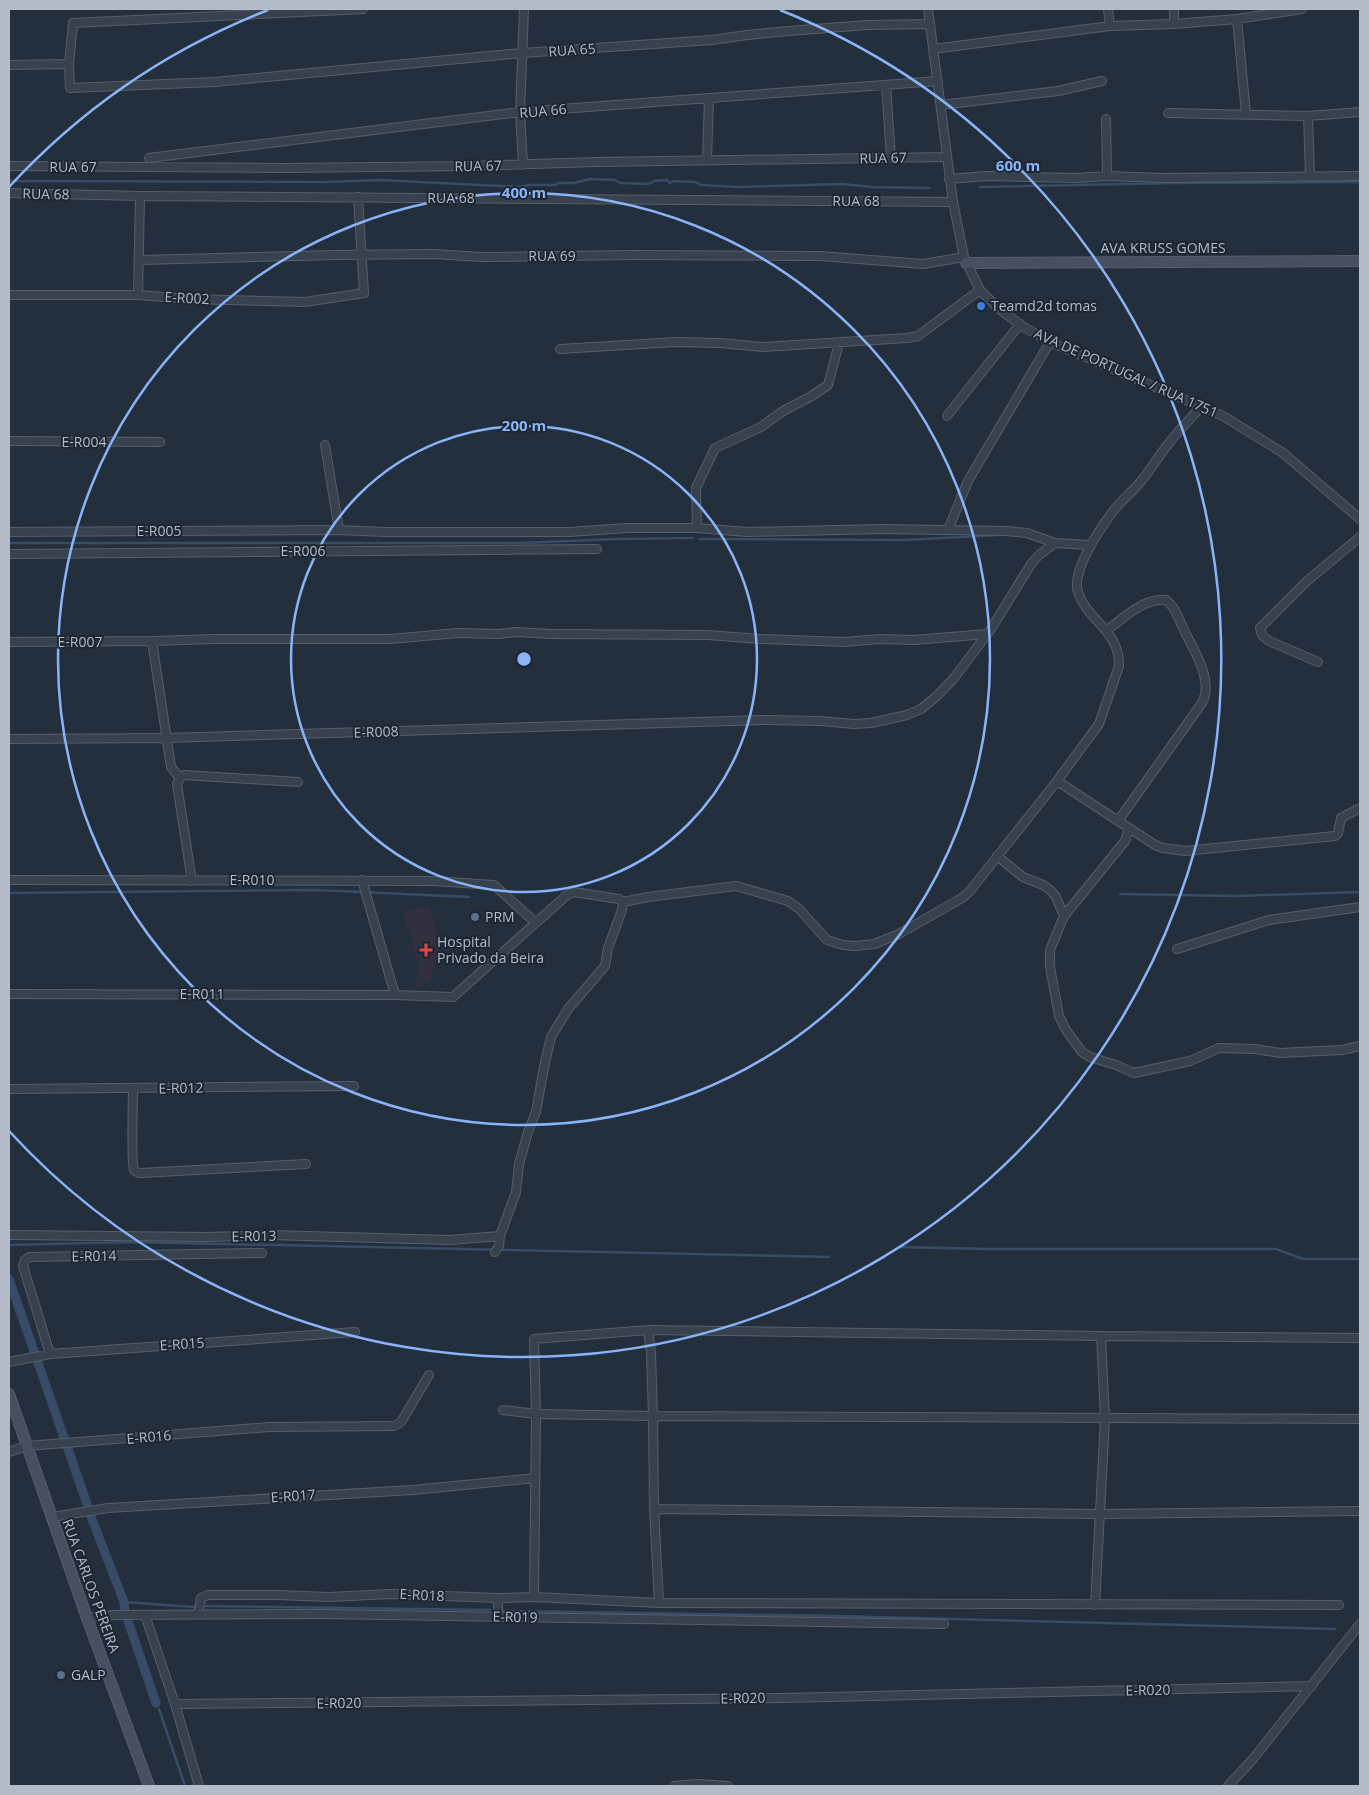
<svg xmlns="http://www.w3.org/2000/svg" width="1369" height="1795" viewBox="0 0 1369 1795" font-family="'Open Sans',sans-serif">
	<rect width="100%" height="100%" fill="#242f3e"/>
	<path fill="#32303f" d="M429 905 438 938V962L435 963 430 982 415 987 419 966 403 913Z"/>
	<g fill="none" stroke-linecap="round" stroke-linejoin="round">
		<path stroke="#394c67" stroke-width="2.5" d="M9 181 327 182 380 180 521 187 529 185H555L559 183H574L590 179 615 180 620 183 649 184 654 181 667 180 670 183 674 181 695 182 701 185 737 187 842 184 872 187 929 188
			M980 187 1174 183 1360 182
			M700 539 905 540 999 535
			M9 543H521L616 539 693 538
			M9 893 318 890 469 897
			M1120 894 1237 896 1360 892
			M9 1245 134 1242 829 1257
			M900 1247 987 1249H1276L1303 1259H1360
			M124 1602 194 1607
			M204 1606 490 1610
			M504 1611 838 1616 1335 1629
			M159 1709 185 1786"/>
		<path stroke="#394c67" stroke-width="9" d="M9 1279 87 1504
			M90 1514 124 1602 125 1612
			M127 1618 156 1703"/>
		<defs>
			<path id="street" d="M363 9 73 23 69 64 70 88 214 82 522 53 712 40 747 35 789 31 867 25 930 24
				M928 9 953 202 964 257 980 290 998 308 1022 326 1050 342 1223 416 1283 453 1360 519
				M1108 9 1110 26
				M1174 9V24
				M1237 19 1246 114
				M933 49 1110 26 1174 24 1237 19 1302 9
				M9 65 69 64
				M886 85 891 158
				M941 105 1058 91 1102 81
				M1168 113 1308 116 1360 112
				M1308 116 1310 177
				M1106 119 1107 176
				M149 158 520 112 938 81
				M707 160 709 98
				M523 165 520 112 524 9
				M9 166 285 168 470 166 597 162 947 157
				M949 179 987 176 1076 178 1107 176 1163 178 1360 176
				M9 193 140 196 953 202
				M140 260 336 255 433 254 482 257 634 255 820 256 923 264 964 257
				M9 295H138L190 299 305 302 364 293 358 197
				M138 295 140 196
				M560 349 675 342 720 343 763 347 907 338 918 336 926 330 980 290
				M947 416 1020 324
				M9 441 160 442
				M325 445 339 530
				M697 528 696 488 715 448 761 427 783 411 810 397 828 385 839 343
				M948 530 968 481 1050 342
				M9 532 339 530 385 532H569L628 528H697L747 532 882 529 1006 531 1027 533 1055 543 1090 545
				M9 554 597 549
				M1107 630C1124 618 1143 598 1166 600 1175 607 1179 619 1184 630 1194 651 1214 680 1202 703L1118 821
				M152 641 171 767 180 778
				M9 642 152 641 215 639H390L458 633 499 634 516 632 551 634 708 635 760 639 844 642 880 639 914 640 987 634
				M1318 662 1269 641 1262 635 1260 628 1307 581 1360 537
				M9 739 166 738 765 720 820 721 854 724 871 723 907 715 921 709 937 696 954 678 991 629 1031 564 1039 555 1055 543
				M1057 781 1155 845 1163 848 1185 851 1335 836 1338 833 1341 818 1360 808
				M1129 828 1125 841 1064 916 1050 950V967L1059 1016 1066 1030 1082 1052 1090 1057 1116 1065 1134 1073 1190 1061 1219 1048 1255 1049 1280 1053 1342 1050 1360 1046
				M997 856 1023 877 1043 885 1051 891 1056 897 1064 916
				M9 880 433 881 494 885 536 923
				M362 880 395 995
				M190 881 191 875 177 784 180 778 184 775 298 782
				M1177 949 1269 920 1360 907
				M9 994 395 995 453 997 567 895 574 892 619 899 623 902 648 897 736 886 788 901 799 909 827 940 843 945 855 946 874 944 897 935 962 898 970 891 1057 781 1099 724 1119 666C1120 630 1087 621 1078 592 1071 571 1101 527 1114 510 1122 499 1134 491 1142 480 1152 468 1159 455 1169 443 1179 430 1191 418 1202 406
				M9 1089 354 1086
				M133 1089C133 1101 131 1163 134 1170 136 1172 138 1173 141 1173L306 1164
				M9 1235 208 1237 270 1235 450 1240 500 1236
				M495 1252 499 1246 500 1236 516 1192 519 1164 528 1132 536 1112 544 1067 551 1037 568 1009 605 966 608 948 622 910 623 902
				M50 1354 23 1266 25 1260 29 1257 262 1253
				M9 1362 50 1354 355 1332
				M503 1410 536 1414 653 1416 651 1353 648 1330
				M9 1452 27 1446 270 1427 394 1426 401 1422 429 1375
				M654 1509 1100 1514 1360 1511
				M52 1517 108 1508 413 1490 535 1478
				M534 1597 536 1414 534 1339 648 1330 1101 1336
				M659 1603 654 1509 653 1416 1360 1419
				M1095 1605 1105 1419 1101 1336 1360 1338
				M198 1614 201 1598 208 1595H277L329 1597 391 1594 498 1598 534 1597 659 1603 1339 1605
				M145 1615 175 1704 199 1786
				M498 1617V1598
				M87 1618 114 1615 323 1614 944 1624
				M175 1704 782 1698 1312 1686
				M674 1786 698 1784 728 1786
				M1228 1786 1253 1759 1360 1624"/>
			<path id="secondary" d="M966 263 1360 261
				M9 1394 87 1618 149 1786"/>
		</defs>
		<use href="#street" stroke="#565f6c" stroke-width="10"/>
		<use href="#secondary" stroke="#565f6c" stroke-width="12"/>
		<use href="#street" stroke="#38414e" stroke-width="8"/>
		<use href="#secondary" stroke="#465061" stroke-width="10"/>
	</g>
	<g fill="none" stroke="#8ab4f8" stroke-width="2.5">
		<circle cx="524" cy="659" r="233"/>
		<circle cx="524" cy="659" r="466"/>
		<path d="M9 187A698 698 0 0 1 268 10M780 10A698 698 0 1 1 9 1131"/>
	</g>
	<circle fill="#3f7fe0" stroke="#1d2633" stroke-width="2" cx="981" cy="306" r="5"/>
	<g fill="#5c6f8a" stroke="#1d2633" stroke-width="2">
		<circle cx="475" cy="917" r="5"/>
		<circle cx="61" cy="1675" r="5"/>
	</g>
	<path fill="#e0444e" stroke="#1d2633" stroke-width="2" d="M423.5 942.5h5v5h5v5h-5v5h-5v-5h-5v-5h5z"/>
	<g text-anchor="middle" stroke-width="4" stroke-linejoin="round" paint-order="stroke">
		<g font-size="14" fill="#b4bcc9" stroke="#1d2633">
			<text transform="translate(572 50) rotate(-4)" y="5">RUA 65</text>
			<text transform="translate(543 111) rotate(-5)" y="5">RUA 66</text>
			<text transform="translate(883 158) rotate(-1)" y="5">RUA 67</text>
			<text transform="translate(478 166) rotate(-1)" y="5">RUA 67</text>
			<text x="73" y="172">RUA 67</text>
			<text transform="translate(46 194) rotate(1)" y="5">RUA 68</text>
			<text x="451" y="203">RUA 68</text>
			<text x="856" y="206">RUA 68</text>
			<text x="1163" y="253">AVA KRUSS GOMES</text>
			<text x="552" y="261">RUA 69</text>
			<text transform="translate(187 298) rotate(3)" y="5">E-R002</text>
			<text transform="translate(1126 373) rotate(24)" y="5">AVA DE PORTUGAL / RUA 1751</text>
			<text x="84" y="447">E-R004</text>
			<text x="159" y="536">E-R005</text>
			<text x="303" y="556">E-R006</text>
			<text x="80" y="647">E-R007</text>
			<text transform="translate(376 732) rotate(-2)" y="5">E-R008</text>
			<text x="252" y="885">E-R010</text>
			<text x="202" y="999">E-R011</text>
			<text transform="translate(181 1088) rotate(-1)" y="5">E-R012</text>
			<text transform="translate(254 1236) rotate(-1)" y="5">E-R013</text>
			<text transform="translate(94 1256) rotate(-1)" y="5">E-R014</text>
			<text transform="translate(182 1344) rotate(-4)" y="5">E-R015</text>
			<text transform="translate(149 1437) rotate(-5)" y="5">E-R016</text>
			<text transform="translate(293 1496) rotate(-4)" y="5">E-R017</text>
			<text transform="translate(91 1586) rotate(70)" y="5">RUA CARLOS PEREIRA</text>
			<text transform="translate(422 1595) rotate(3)" y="5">E-R018</text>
			<text transform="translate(515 1617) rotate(1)" y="5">E-R019</text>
			<text transform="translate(1148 1690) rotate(-1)" y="5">E-R020</text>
			<text transform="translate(743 1698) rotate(-1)" y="5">E-R020</text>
			<text transform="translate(339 1703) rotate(-1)" y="5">E-R020</text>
		</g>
		<g font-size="14" fill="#b4bcc9" stroke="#1d2633" text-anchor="start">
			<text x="991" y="311">Teamd2d tomas</text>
			<text x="485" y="922">PRM</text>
			<text x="437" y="947">Hospital<tspan x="437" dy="16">Privado da Beira</tspan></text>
			<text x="71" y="1680">GALP</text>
		</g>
	</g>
	<circle cx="524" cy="659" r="8" fill="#8ab4f8" stroke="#1d2633" stroke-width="2.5"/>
	<g font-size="15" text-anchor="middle" font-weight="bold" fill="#8ab4f8" stroke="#1d2633" stroke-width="4" stroke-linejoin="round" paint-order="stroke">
		<text x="1018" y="171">600 m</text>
		<text x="524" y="198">400 m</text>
		<text x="524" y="431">200 m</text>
	</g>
	<rect width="1369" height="1795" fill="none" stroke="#b4bcc9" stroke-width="20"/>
</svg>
